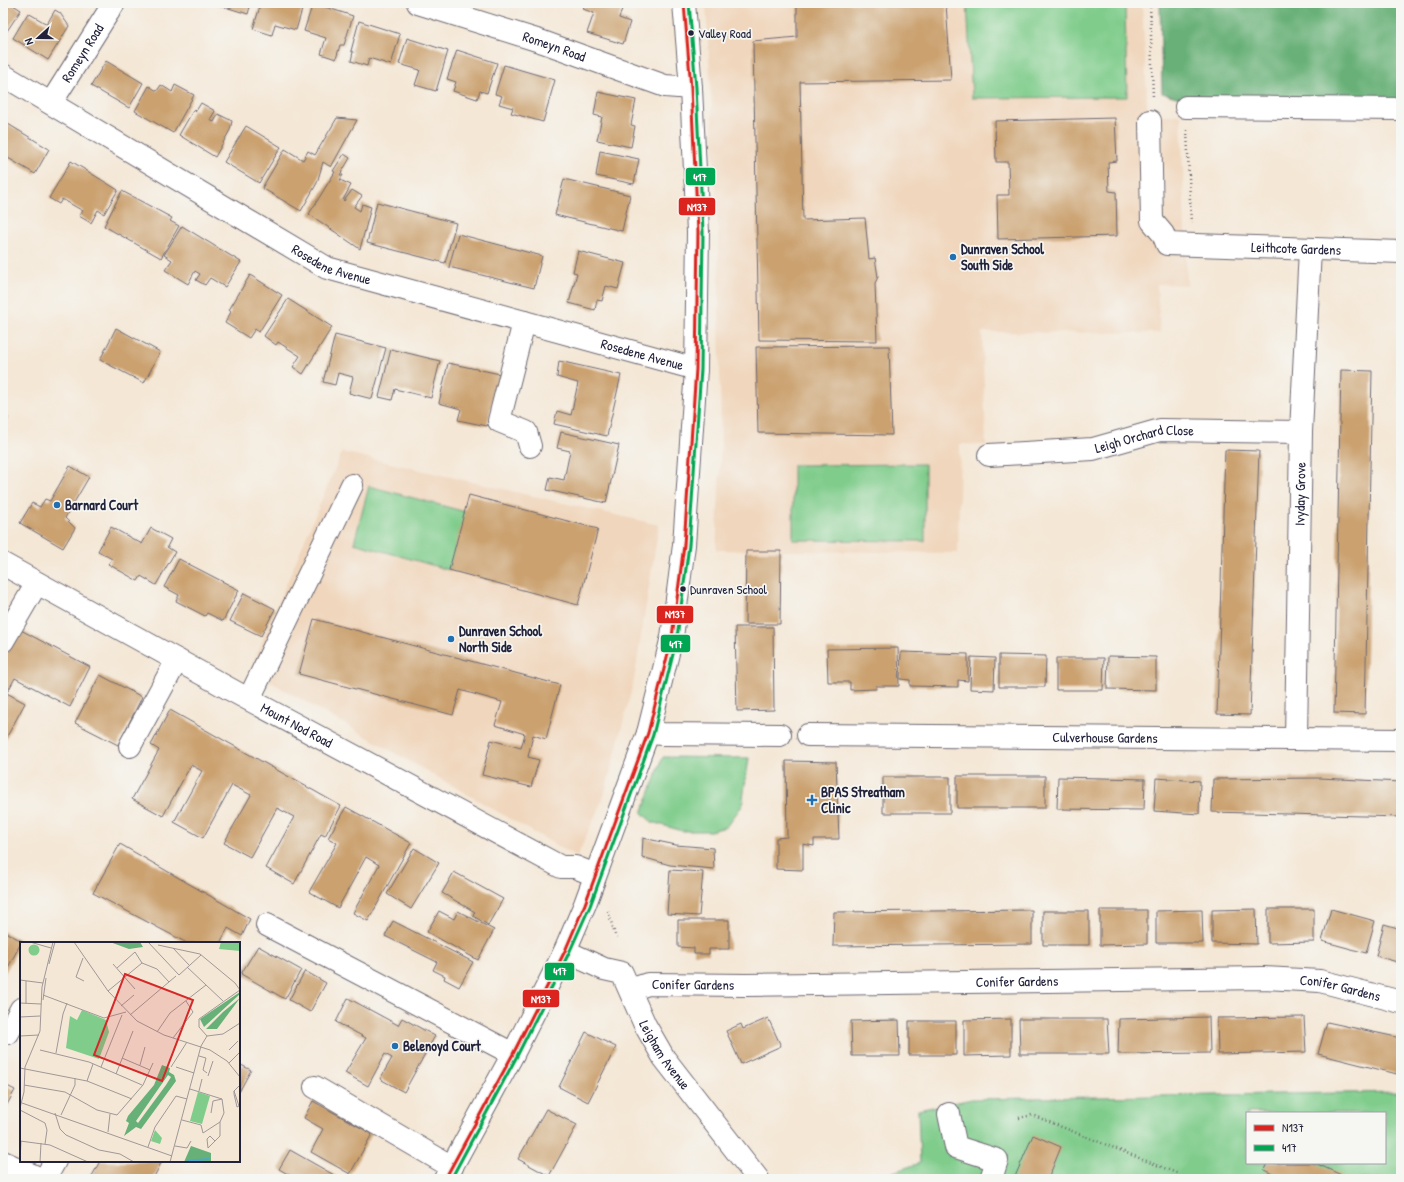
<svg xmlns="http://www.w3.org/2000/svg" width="1404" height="1182" viewBox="0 0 1404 1182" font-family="'Patrick Hand',sans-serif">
	<rect width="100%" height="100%" fill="#f6f6f2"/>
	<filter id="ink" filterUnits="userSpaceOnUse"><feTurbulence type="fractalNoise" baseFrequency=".025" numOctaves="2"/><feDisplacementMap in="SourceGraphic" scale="8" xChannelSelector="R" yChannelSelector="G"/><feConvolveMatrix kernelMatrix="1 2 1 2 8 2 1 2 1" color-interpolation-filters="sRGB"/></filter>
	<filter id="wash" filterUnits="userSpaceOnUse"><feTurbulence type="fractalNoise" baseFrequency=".012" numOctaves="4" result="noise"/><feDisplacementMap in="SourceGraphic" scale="16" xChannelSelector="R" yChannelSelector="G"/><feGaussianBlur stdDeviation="0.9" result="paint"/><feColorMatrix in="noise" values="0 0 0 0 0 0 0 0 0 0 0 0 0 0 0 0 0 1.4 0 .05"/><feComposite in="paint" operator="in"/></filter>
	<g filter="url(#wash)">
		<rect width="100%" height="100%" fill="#f4e7d6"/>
		<path fill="#f0d6bc" d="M706 3H1142L1148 115H1181L1187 285 1157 284 1160 333 982 332 986 445 960 444 958 553 716 550 721 446 718 229Z
			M342 452 659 525 634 680 604 796 577 857 250 670Z"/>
		<path fill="#7fcc8b" stroke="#507763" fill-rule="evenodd" d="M967 3H1125L1127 97 972 98Z
			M925 464V541L793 540V465Z
			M369 486 466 512 449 570 354 543Z
			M663 757 749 758 742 806 726 827 710 831H682L652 822 642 813Z
			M1401 1092V1179H872L920 1163 918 1110 972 1099ZM1247 1113H1385V1163H1247Z"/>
		<path fill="#67b077" stroke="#446959" d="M1160 3H1401V104L1180 98 1162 93Z"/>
		<g id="blocks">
			<path fill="#cba16f" d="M3 3H10L21 10 5 34 3 32Z
				M212 3H251L248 14Z
				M261 3H304L296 30 275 24 272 35 253 29Z
				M313 3 353 16 344 45H340L336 59 321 54 326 38 304 31Z
				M585 3H624L619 18 630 22 623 44 587 33 594 13 583 9Z
				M797 3H946L951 80 800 82 803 220 865 218 869 259 875 258 878 277 875 283 877 341 759 340 753 41 797 37Z
				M55 10 60 13 69 26 48 60 13 38 28 13 47 24Z
				M359 21 400 34 391 65 369 58 367 66 351 61 353 52 351 51Z
				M407 38 448 51 436 91 415 85 420 70 399 64Z
				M457 50 497 63 487 93 480 91 477 99 453 91 456 82 447 79Z
				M106 61 143 83 129 108 91 86Z
				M504 65 555 80 543 122 511 113 513 108 499 104 502 96 495 94Z
				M161 85 172 92 175 85 194 95 173 133 135 111 149 86 157 91Z
				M598 92 636 100 631 125 635 126 631 147 597 140 602 117 594 115Z
				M201 103 215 111 210 120 214 122 218 114 232 121 230 130 215 157 179 135 194 109 196 111Z
				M337 118 357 120 331 167 323 162 317 183 301 211 262 188 285 149 303 160 308 151 315 155Z
				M1115 118 1117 161 1108 162 1109 191 1116 192 1117 236 998 239 997 195H1009L1008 162H996L995 121Z
				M8 124 49 149 35 174 3 155V131Z
				M246 126 281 147 259 183 224 162Z
				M600 151 639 159 634 184 596 176Z
				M344 154 350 158 340 175H343L340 180 351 185 343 200 344 201 352 190 362 196 354 207 360 211 362 204 371 207 360 249 309 214 335 172 333 171Z
				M71 161 118 190 104 214 98 210 91 223 79 216 83 211 62 199 59 204 49 198Z
				M564 179 630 195 622 231 555 215Z
				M122 191 172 218 170 221 179 226 161 258 104 226Z
				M377 202 456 223 445 263 367 243Z
				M182 226 241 262 225 287 210 278 205 285 196 280 200 274 195 271 188 284 165 270 172 260 164 255Z
				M458 234 542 256 534 288 449 267Z
				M578 251 625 263 618 289 606 286 602 301 597 300 595 310 569 303 577 273 573 272Z
				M250 275 282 295 259 332 255 329 249 338 225 323 231 312 229 310Z
				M288 299 332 327 303 374 293 367 300 356 278 342 276 345 264 336Z
				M116 328 160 352 144 383 100 360Z
				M335 335 386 348 372 399 349 393 353 377 338 373 335 385 323 382Z
				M889 346 892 435 758 433 756 347Z
				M391 349 440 361 431 398 395 389 392 400 379 397Z
				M559 361 621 375 607 436 554 424 557 411 571 415 578 383 557 377Z
				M448 363 500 374 495 403 493 401 487 426 458 420 461 409 439 403Z
				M1341 370 1372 371 1365 714 1334 713Z
				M3 414 8 417 3 427Z
				M561 432 619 445 606 503 547 490 550 477 564 480 570 451 557 448Z
				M1225 450 1259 451 1250 715 1217 714Z
				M70 466 89 477 65 518 75 528 63 548 20 523 32 503 40 507 45 499 50 501Z
				M469 495 598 529 578 605 449 570Z
				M111 527 142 544 151 528 171 539 167 547 175 552 156 585 141 576 138 581 108 564 112 559 98 551Z
				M746 551H781L780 624H745Z
				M179 559 239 590 223 621 207 613 205 616 176 601 179 595 164 587Z
				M244 593 275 609 261 636 230 621Z
				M314 619 560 685 546 739 533 735 528 757 539 760 531 787 482 775 491 740 521 748 525 734 495 725 502 702 460 690 453 715 299 674Z
				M735 627H773L774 710 737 711Z
				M19 629 90 667 70 707 15 678 8 691 3 688V660Z
				M898 648 899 686H876V689L850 690V682H828L827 649Z
				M901 652 968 654V681L958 680V687L910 686V680L900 679Z
				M999 655 1046 656 1045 687H999Z
				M1108 656 1156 657V690L1107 689Z
				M971 657 995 658 994 690 970 689Z
				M1056 658H1104L1103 690H1056Z
				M100 675 142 697 118 745 75 723Z
				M3 691 25 703 3 744Z
				M170 710 341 806 325 836 321 834 294 884 266 868 294 817 277 808 250 857 224 843 251 795 232 785 203 838 174 822 202 771 191 765 163 816 132 799 159 750 151 745Z
				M786 761 836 762 839 839H814V846L803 844V870L776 869V838L787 837Z
				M957 776H1045V808H957Z
				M883 777H950V813H883Z
				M1058 777 1145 779 1144 810 1057 809Z
				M1156 778 1200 781 1199 814 1154 811Z
				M1320 778 1401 782V817L1212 812 1213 779Z
				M346 807 411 843 368 921 353 913 379 865 366 857 338 908 309 892 337 843 328 838Z
				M643 838 676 845 713 848 714 869 670 865 642 857Z
				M120 844 250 919 242 936 228 928 220 943H187L93 893Z
				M414 848 439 863 411 909 387 894Z
				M670 870 703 872 699 916 667 914Z
				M454 872 503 899 488 925 473 916 475 912 442 893Z
				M1256 909 1257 944 1212 943V910Z
				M1268 909H1314V942L1268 943Z
				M1331 909 1375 921 1366 953 1322 941Z
				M1032 910V944L833 946 834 912Z
				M1100 910H1147V944L1100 945Z
				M1202 910 1203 943H1156V911Z
				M439 911 454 919 458 911 494 930 478 960 427 932Z
				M1043 911H1089V945H1043Z
				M678 920H729V949H709V954H694V948L678 947Z
				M393 921 473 962 459 987 444 979 445 976 433 970 437 962 385 936Z
				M1384 924 1401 929V963L1376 956Z
				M3 931 22 941 3 977Z
				M258 946 301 970 285 999 241 974Z
				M305 971 326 983 310 1012 289 1000Z
				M348 998 398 1025 402 1018 435 1036 404 1092 380 1079 392 1058 385 1054 368 1086 345 1073 366 1038 336 1022Z
				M1209 1017 1210 1053 1118 1054 1119 1019Z
				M1304 1017 1306 1052 1218 1054 1217 1018Z
				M768 1018 781 1046 741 1064 726 1031 741 1024 743 1029Z
				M1011 1019V1055L964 1056V1020Z
				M1019 1019H1107L1109 1054H1020Z
				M899 1020 900 1056H852L851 1021Z
				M909 1021H956V1055H909Z
				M1327 1022 1401 1038V1075L1318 1054Z
				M586 1032 616 1047 588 1102 559 1087Z
				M239 1064 251 1070 239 1092Z
				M3 1084 15 1090 3 1112Z
				M313 1101 372 1134 350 1174 311 1152 323 1129 304 1118Z
				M546 1109 577 1125 549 1176 518 1159Z
				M1033 1135 1061 1147 1048 1179H1014Z
				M290 1150 341 1179H290L291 1176 279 1169Z
				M100 1161 120 1162 162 1161 153 1179H99L92 1176Z
				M1267 1163H1315L1350 1179H1283L1264 1170Z"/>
		</g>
	</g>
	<g filter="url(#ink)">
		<use href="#blocks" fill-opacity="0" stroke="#6c6771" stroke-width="1"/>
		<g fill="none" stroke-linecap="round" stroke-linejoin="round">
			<defs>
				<g id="minor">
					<path id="s1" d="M418 3 543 42 665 86 691 88"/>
					<path id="s2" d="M3 75 327 268 696 369"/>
					<path id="s3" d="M51 103 114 3"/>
					<path d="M1186 107 1401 109"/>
					<path id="s4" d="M1150 121 1152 221 1163 234 1167 244 1401 252"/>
					<path d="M524 322 499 421 526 432 530 446"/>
					<path id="s5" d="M989 455 1093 449 1160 430 1301 432"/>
					<path id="s6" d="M3 564 235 692 561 867H575L595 875"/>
					<path d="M3 641 37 583"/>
					<path d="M249 699 352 485"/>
					<path d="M648 733 663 734 780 735"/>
					<path id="s7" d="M808 735 1401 740"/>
					<path id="s8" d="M1296 739 1301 432 1310 249"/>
					<path d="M130 746 177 660"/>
					<path d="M267 925 513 1054"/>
					<path id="s9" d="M565 951 604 969 622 973 645 1025 664 1058 758 1179"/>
					<path id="s10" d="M630 990 648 984 745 985 1264 978 1320 981 1401 1002"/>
					<path d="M8 1033 21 1009"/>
					<path d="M315 1087 452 1167"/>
					<path d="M949 1114 956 1147 997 1160 991 1179"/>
					<path d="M3 1162 41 1179"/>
					<path d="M45 1179 55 1161"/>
					<path d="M445 1179 513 1054 565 951 585 904 648 733 672 637 684 545 696 369 698 232 691 88 684 3"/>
				</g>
			</defs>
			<use href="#minor" stroke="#6c6771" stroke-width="24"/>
			<path stroke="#6c6771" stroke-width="2.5" stroke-dasharray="1 3" stroke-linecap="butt" d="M1150 3 1153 98
				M1187 130 1191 223
				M608 911 616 938
				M1019 1118 1032 1115 1179 1174"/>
			<use href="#minor" stroke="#fff" stroke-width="22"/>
			<defs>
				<path id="bus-1" d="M445 1179 513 1054 565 951 585 904 648 733 672 637 684 545 696 369 698 232 691 88 684 3"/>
				<path id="bus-2" d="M451 1179 517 1056 569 953 590 906 653 735 677 638 689 545 701 369 703 232 696 88 689 3"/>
			</defs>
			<use href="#bus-1" stroke="#f6f6f2" stroke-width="6"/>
			<use href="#bus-2" stroke="#f6f6f2" stroke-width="6"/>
			<use href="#bus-1" stroke="#dc241f" stroke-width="3"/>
			<use href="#bus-2" stroke="#00a651" stroke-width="3"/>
		</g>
	</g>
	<g fill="#22223b" stroke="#f6f6f2" stroke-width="1.5">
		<circle cx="691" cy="33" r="3.5"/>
		<circle cx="683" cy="589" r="3.5"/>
	</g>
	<g fill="#1f6fb2" stroke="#f6f6f2" stroke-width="1.5">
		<circle cx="953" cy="257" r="4"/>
		<circle cx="57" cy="505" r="4"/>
		<circle cx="451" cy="639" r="4"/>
		<path d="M810 794h4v4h4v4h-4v4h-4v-4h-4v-4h4z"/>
		<circle cx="395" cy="1046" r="4"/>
	</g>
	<g text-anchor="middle" stroke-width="3.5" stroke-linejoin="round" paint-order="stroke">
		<g font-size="13" fill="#22223b" stroke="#f6f6f2" text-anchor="start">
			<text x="698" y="38">Valley Road</text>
			<text x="690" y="594">Dunraven School</text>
		</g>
		<g font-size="14" fill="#22223b" stroke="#f6f6f2">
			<text dy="5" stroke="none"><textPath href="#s1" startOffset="143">Romeyn Road</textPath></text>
			<text dy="5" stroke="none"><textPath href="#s3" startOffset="59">Romeyn Road</textPath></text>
			<text dy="5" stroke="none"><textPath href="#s4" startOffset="257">Leithcote Gardens</textPath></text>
			<text dy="5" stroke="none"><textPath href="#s2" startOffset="380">Rosedene Avenue</textPath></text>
			<text dy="5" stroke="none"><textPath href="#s2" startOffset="704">Rosedene Avenue</textPath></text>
			<text dy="5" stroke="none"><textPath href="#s5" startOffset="157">Leigh Orchard Close</textPath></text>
			<text dy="5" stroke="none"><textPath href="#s8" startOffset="245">Ivyday Grove</textPath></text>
			<text dy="5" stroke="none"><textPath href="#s6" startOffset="335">Mount Nod Road</textPath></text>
			<text dy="5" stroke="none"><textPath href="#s7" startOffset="297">Culverhouse Gardens</textPath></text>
			<text dy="5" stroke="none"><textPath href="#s10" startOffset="388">Conifer Gardens</textPath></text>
			<text dy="5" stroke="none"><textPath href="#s10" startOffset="64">Conifer Gardens</textPath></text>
			<text dy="5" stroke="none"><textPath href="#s10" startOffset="712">Conifer Gardens</textPath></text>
			<text dy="5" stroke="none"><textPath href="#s9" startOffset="154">Leigham Avenue</textPath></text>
		</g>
		<g font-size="14" font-weight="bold" fill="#22223b" stroke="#f6f6f2" text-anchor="start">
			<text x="961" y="254">Dunraven School<tspan x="961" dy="16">South Side</tspan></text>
			<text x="65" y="510">Barnard Court</text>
			<text x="459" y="636">Dunraven School<tspan x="459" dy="16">North Side</tspan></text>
			<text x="821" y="797">BPAS Streatham<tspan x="821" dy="16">Clinic</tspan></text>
			<text x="403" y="1051">Belenoyd Court</text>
		</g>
	</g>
	<g transform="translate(20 942)">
		<rect width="220" height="220" fill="#f4e7d6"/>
		<path d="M201 0H220V9L199 7ZM8.5 8a5.5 5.5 0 1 1 11 0a5.5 5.5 0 1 1-11 0ZM62 68 86 78 89 90 79 117 46 106 50 74 57 78ZM178 150 190 154 182 182 170 179ZM135 188 142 196 140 202 131 199Z" fill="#7fcc8b"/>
		<path d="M90 0H120L123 5 109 7ZM220 50V52L184 85 180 77ZM220 56 197 87H186L203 70ZM142 123 150 126 149 130 154 133 156 139 121 187 116 185 104 194 109 181 106 179 108 174 134 143ZM148 133 151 135 146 143 118 181 116 179ZM171 204 191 211V219L164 220Z" fill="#67b077" fill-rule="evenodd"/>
		<path fill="none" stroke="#4ba8ca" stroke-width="2" d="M167 219 189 217"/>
		<path fill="none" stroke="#a09898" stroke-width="1" d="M10 0 31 6M54 0 88 49 117 79 144 93 190 108 207 119 220 135M128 0 159 33 181 13M138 3 180 12 215 41 220 48M153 6 169 23M63 16 56 35 64 39M29 22 35 0M93 22 115 47M167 25 203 59M97 26 115 10 122 21M0 38 23 41M88 49 122 21 137 27 149 40M23 53 84 76 106 70M23 58 26 36M0 61 21 62M6 62V39M101 64 114 53M110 73 156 34M0 75 20 74M137 90 150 71 186 43M0 94 19 93M187 94 179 85V77L220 48M187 94 203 92 220 81M153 96 173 70 166 59M20 108 69 120 122 143M209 108 218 99M36 111 43 72 47 61M179 114 186 116 183 128 187 131M102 116 130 128M209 121 220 110M120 123 125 105M81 125 102 73M151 125 167 100M156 125 174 131M0 126 67 139 112 157M96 132 113 89M188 134 193 119M67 139 73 122M4 143 45 150 77 168 97 173 123 143 133 121M170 147 202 157 204 171 200 180M179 149 182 137M214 149 219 164 217 165 214 152V149L220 143M2 161 152 214M0 166 4 150 5 125 20 89 22 45 33 0M0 168 25 181 27 188 25 202M35 171 40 187 46 193 79 208 100 212 114 220M191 171 193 159 202 157M41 173 55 143V136M162 178 181 183 183 191 200 180V194L195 199M88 190 90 172M190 194 195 199 188 206 187 197ZM0 199 30 203 68 220M155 204 167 206 171 199M128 205 135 185 156 154 167 157M0 220 1 199M20 220 21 201M150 220 181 104 187 94"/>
		<path fill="#d62828" fill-opacity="0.15" stroke="#d62828" stroke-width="2" d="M105 32 173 58 142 139 74 113Z"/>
		<rect width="220" height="220" fill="none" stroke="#22223b" stroke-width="2"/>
	</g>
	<g stroke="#f6f6f2" stroke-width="1.5">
		<rect x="685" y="167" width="31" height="19" rx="4" fill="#00a651"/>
		<rect x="678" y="197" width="38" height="19" rx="4" fill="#dc241f"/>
		<rect x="656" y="605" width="38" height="19" rx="4" fill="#dc241f"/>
		<rect x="660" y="634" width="31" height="19" rx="4" fill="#00a651"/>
		<rect x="544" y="962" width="31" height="19" rx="4" fill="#00a651"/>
		<rect x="522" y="989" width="38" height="19" rx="4" fill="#dc241f"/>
	</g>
	<g font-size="11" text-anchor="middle" font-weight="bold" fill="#fff">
		<text x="700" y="181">417</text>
		<text x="697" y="211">N137</text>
		<text x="675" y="618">N137</text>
		<text x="676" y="648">417</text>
		<text x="560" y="975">417</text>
		<text x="541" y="1003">N137</text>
	</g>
	<rect width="1404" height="1182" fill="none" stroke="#f6f6f2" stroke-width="16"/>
	<rect x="1246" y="1112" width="140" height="52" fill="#f6f6f2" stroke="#a1a1a9"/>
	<rect x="1254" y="1125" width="20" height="6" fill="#dc241f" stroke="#a1a1a9"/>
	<text x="1282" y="1132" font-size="12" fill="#22223b">N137</text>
	<rect x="1254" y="1145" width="20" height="6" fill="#00a651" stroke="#a1a1a9"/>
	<text x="1282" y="1152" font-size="12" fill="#22223b">417</text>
	<g transform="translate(38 38) rotate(249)" stroke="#f6f6f2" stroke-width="3" paint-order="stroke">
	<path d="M0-3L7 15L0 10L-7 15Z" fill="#22223b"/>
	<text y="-6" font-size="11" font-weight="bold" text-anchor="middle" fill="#22223b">N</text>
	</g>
</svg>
